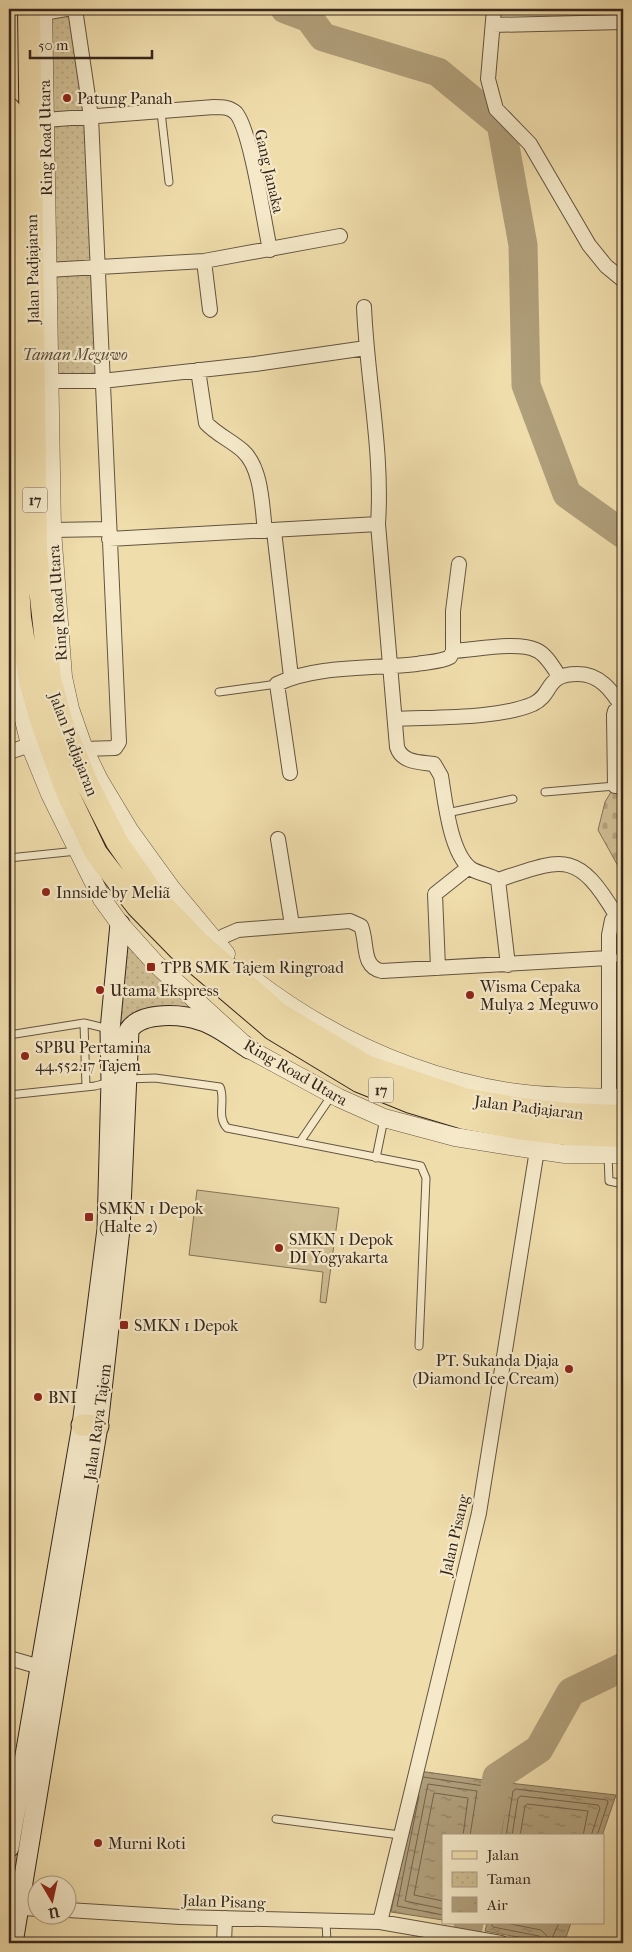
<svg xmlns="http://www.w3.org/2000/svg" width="632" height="1952" viewBox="0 0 632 1952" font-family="'IM FELL French Canon',serif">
	<defs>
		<pattern id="cemetery-stones" width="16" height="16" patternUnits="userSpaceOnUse" patternTransform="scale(1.25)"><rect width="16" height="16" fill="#d0be94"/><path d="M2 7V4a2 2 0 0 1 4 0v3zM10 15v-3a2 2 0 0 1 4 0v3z" fill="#b3a37f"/></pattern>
		<pattern id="park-dots" width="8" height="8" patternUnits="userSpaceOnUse" patternTransform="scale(1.25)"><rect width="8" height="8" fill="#d0be94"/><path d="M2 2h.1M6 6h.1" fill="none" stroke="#b3a37f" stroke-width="1.8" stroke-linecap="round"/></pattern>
		<pattern id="water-ripples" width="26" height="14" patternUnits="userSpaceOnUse" patternTransform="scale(1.25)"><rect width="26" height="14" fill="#b09f7b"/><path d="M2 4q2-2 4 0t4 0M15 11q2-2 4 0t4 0" fill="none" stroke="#908164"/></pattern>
	</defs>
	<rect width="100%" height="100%" fill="#f0ddac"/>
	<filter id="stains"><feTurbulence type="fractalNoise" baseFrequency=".004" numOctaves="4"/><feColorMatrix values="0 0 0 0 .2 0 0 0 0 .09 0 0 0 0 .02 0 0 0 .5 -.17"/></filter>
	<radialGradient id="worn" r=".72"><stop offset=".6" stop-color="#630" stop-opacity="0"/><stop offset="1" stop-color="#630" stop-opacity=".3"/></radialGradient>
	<path fill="url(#cemetery-stones)" stroke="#827258" d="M614 787H623V863L618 866 598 830 605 802Z"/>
	<path fill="url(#park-dots)" stroke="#827258" d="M43 9H75L91 117 102 381H48Z
		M123 935 234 1038 176 1013 125 1033 113 1027Z"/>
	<path fill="#d0be94" stroke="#827258" d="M197 1190 339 1208 326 1303 320 1302 323 1272 189 1255Z"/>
	<path fill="url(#water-ripples)" stroke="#7e6f55" d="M419 1771 491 1781 481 1836H443V1920L391 1912Z
		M509 1783 616 1795 602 1836H501Z
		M487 1923H571L564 1943H550L485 1931Z"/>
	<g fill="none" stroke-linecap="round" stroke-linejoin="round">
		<path stroke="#72624c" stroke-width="1" d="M423 1777 484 1786 477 1836
			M419 1796 397 1906 443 1915
			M506 1836 513 1791 516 1789 607 1800 608 1802 597 1836
			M512 1836 518 1798 521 1796 598 1805 600 1808 591 1836
			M520 1836 525 1806 527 1804 588 1811 583 1836
			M443 1901 414 1895 434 1793 468 1798 463 1836
			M443 1909 405 1901 428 1784 477 1791 470 1836
			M491 1923 493 1927 539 1936 543 1943
			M505 1923 541 1930 551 1940 559 1923"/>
		<path stroke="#b09f7b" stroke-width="29" d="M285 9 309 18 323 37 438 72 501 124 523 245 526 385 567 494 623 534
			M486 1836 497 1777 539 1749 571 1692 623 1667
			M465 1943 469 1923"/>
		<defs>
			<path id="service" d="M161 112 169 182
				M219 692 277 684
				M545 792 615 786
				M447 813 513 799
				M9 858 77 851
				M608 958H623
				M84 1023 86 1087
				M9 1035 84 1023 109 1029
				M128 1079 155 1078 220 1087C226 1100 216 1116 227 1128L421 1166 426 1178 419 1346
				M9 1095 95 1086 110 1082
				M300 1142 332 1095
				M608 1154 609 1181 623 1184
				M376 1158 384 1119
				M276 1819 400 1835
				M326 1921 327 1943"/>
			<path id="minor" d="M75 9 91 117 119 742 115 748 84 749
				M494 9 488 79 496 109 530 144 589 245 606 266 623 280
				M43 13 66 9
				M493 25 623 22
				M45 120 214 107C222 107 230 107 236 113 251 131 264 222 270 250
				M204 261 210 310
				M47 270 204 261 340 236
				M364 307C367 380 383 451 378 524L397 747C402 763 420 762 434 764L441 776C445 800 450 852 470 868 478 874 489 874 498 880L508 965
				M198 370 206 423C216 434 232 441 243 451 262 468 262 507 265 531
				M48 381H102L255 364 366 348
				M52 530 109 529
				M274 531 291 677
				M109 539 378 524
				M453 651C474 650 518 641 536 650 546 654 553 667 559 676
				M623 707 615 711 614 715 615 786 623 785
				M395 719C435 717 498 719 533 704 554 694 544 674 578 674 600 674 612 691 622 707
				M9 752 30 745
				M290 773 277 684C315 665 374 669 417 664 427 662 441 662 450 657L453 651V611L459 564
				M278 839 292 925
				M498 880C564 858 577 850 616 915
				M216 946 224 936 238 930 350 921 361 926C368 943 361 967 382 971L608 958
				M438 968 435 894 469 867
				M609 1098V935L612 920 623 910
				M9 1658 40 1667
				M9 1907 38 1909
				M68 1910 180 1917 380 1922 501 1943
				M380 1922 479 1513 537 1150
				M224 1943 225 1918"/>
			<path id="tertiary" d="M43 9 52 530 63 677 70 709 84 749 99 780 129 830 171 888 226 954
				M9 658 30 745 50 794 102 899 120 924 156 964 249 1049 339 1098 384 1118 455 1137 511 1146 565 1154H623
				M254 980C329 1037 416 1077 509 1092 547 1098 586 1097 623 1098"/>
			<path id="secondary" d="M9 1848 82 1425 107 1229 111 1081 110 1030 120 924
				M13 1943 98 1426 120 1229 129 1030C142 1011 182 1014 202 1021 218 1026 235 1040 249 1049"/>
			<path id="primary" d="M82 1425 98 1426"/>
			<path id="trunk" d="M29 9 36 551 50 679 61 720 87 783 117 842 156 898 197 941 279 1014 366 1066 464 1099 514 1108 566 1114 623 1116
				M9 109 15 535 20 618 30 681 42 723 67 792 96 853 137 906 179 949 273 1029 359 1081 411 1102 464 1118 517 1128 566 1134 623 1136"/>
		</defs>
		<use href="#service" stroke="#635441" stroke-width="9"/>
		<use href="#minor" stroke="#635441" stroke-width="16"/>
		<use href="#tertiary" stroke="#635441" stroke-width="19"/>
		<use href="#secondary" stroke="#34261d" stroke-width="21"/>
		<use href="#primary" stroke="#34261d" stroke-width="23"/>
		<use href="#trunk" stroke="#34261d" stroke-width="24"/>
		<use href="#service" stroke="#f5e9c9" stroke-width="7"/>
		<use href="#minor" stroke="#f5e9c9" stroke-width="14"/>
		<use href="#tertiary" stroke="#f5e9c9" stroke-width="18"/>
		<use href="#secondary" stroke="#f5e9c9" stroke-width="19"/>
		<use href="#primary" stroke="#f0ddac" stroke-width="21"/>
		<use href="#trunk" stroke="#f0ddac" stroke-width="22"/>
	</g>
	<g fill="#8f2418" stroke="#f5e9c9" stroke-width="2">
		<circle cx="67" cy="98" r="5"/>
		<circle cx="46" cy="892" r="5"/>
		<rect x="146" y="962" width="10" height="10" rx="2.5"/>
		<circle cx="100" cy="990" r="5"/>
		<circle cx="470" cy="995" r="5"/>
		<circle cx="25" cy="1056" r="5"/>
		<rect x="84" y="1212" width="10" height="10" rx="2.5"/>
		<circle cx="279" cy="1248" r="5"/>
		<rect x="119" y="1320" width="10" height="10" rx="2.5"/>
		<circle cx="569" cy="1369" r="5"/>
		<circle cx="38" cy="1397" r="5"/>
		<circle cx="98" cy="1843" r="5"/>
	</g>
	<g text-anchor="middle" stroke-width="4.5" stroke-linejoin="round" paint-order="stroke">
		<g fill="#f5e9c9" stroke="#6e6051" stroke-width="1">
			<rect x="22.5" y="487.5" width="25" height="25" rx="4"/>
			<rect x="368.5" y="1077.5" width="25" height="25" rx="4"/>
		</g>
		<g font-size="15" font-weight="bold" fill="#34261d">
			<text x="35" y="505">17</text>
			<text x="381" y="1095">17</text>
		</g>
		<g font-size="16" fill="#34261d" stroke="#f5e9c9" text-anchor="start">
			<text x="77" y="104">Patung Panah</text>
			<text x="56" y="898">Innside by Meliã</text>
			<text x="161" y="973">TPB SMK Tajem Ringroad</text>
			<text x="480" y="992">Wisma Cepaka<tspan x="480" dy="18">Mulya 2 Meguwo</tspan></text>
			<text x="110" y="996">Utama Ekspress</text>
			<text x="35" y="1053">SPBU Pertamina<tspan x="35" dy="18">44.552.17 Tajem</tspan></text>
			<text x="99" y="1214">SMKN 1 Depok<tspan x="99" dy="18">(Halte 2)</tspan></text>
			<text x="289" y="1245">SMKN 1 Depok<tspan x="289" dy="18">DI Yogyakarta</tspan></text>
			<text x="134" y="1331">SMKN 1 Depok</text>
			<text x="559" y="1366" text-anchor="end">PT. Sukanda Djaja<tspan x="559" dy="18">(Diamond Ice Cream)</tspan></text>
			<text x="48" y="1403">BNI</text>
			<text x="108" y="1849">Murni Roti</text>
		</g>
		<g font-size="16" fill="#34261d" stroke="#f5e9c9">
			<text transform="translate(45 138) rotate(-91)" y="6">Ring Road Utara</text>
			<text transform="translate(270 171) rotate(77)" y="6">Gang Janaka</text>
			<text transform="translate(32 269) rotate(-91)" y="6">Jalan Padjajaran</text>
			<text transform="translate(57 603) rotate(-94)" y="6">Ring Road Utara</text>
			<text transform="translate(74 744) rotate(69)" y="6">Jalan Padjajaran</text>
			<text transform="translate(296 1072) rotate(30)" y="6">Ring Road Utara</text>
			<text transform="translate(529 1107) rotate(7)" y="6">Jalan Padjajaran</text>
			<text transform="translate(97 1422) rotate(-82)" y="6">Jalan Raya Tajem</text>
			<text transform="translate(454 1535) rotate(-77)" y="6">Jalan Pisang</text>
			<text transform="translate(224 1901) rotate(2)" y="6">Jalan Pisang</text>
		</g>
		<g font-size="16" font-style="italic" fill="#5b4c3b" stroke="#f5e9c9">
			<text x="75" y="360">Taman Meguwo</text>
		</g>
	</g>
	<rect width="632" height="1952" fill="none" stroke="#f0ddac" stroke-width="30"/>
	<rect x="10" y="10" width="612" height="1932" fill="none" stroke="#34261d" stroke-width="2.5"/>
	<rect x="15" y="15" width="602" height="1922" fill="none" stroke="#34261d"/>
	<rect x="442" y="1834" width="162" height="90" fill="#f5e9c9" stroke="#a89b84"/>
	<rect x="452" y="1851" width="25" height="8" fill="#f0ddac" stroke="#a89b84"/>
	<text x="487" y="1860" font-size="15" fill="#34261d">Jalan</text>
	<rect x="452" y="1872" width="25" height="15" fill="url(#park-dots)" stroke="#a89b84"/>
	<text x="487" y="1884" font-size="15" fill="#34261d">Taman</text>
	<rect x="452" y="1897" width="25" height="15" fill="url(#water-ripples)" stroke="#a89b84"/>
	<text x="487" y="1910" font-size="15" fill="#34261d">Air</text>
	<g transform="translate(52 1900) rotate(171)"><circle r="24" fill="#f5e9c9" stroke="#a89b84"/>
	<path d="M0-4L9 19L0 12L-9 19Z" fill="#8f2418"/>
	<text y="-8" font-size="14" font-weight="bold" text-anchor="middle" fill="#34261d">U</text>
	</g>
	<path d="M30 50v8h122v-8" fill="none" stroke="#34261d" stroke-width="2.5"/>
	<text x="38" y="50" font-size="15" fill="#34261d" stroke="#f5e9c9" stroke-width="4" paint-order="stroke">50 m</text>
	<rect width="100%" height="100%" filter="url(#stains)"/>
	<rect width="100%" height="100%" fill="url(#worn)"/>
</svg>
